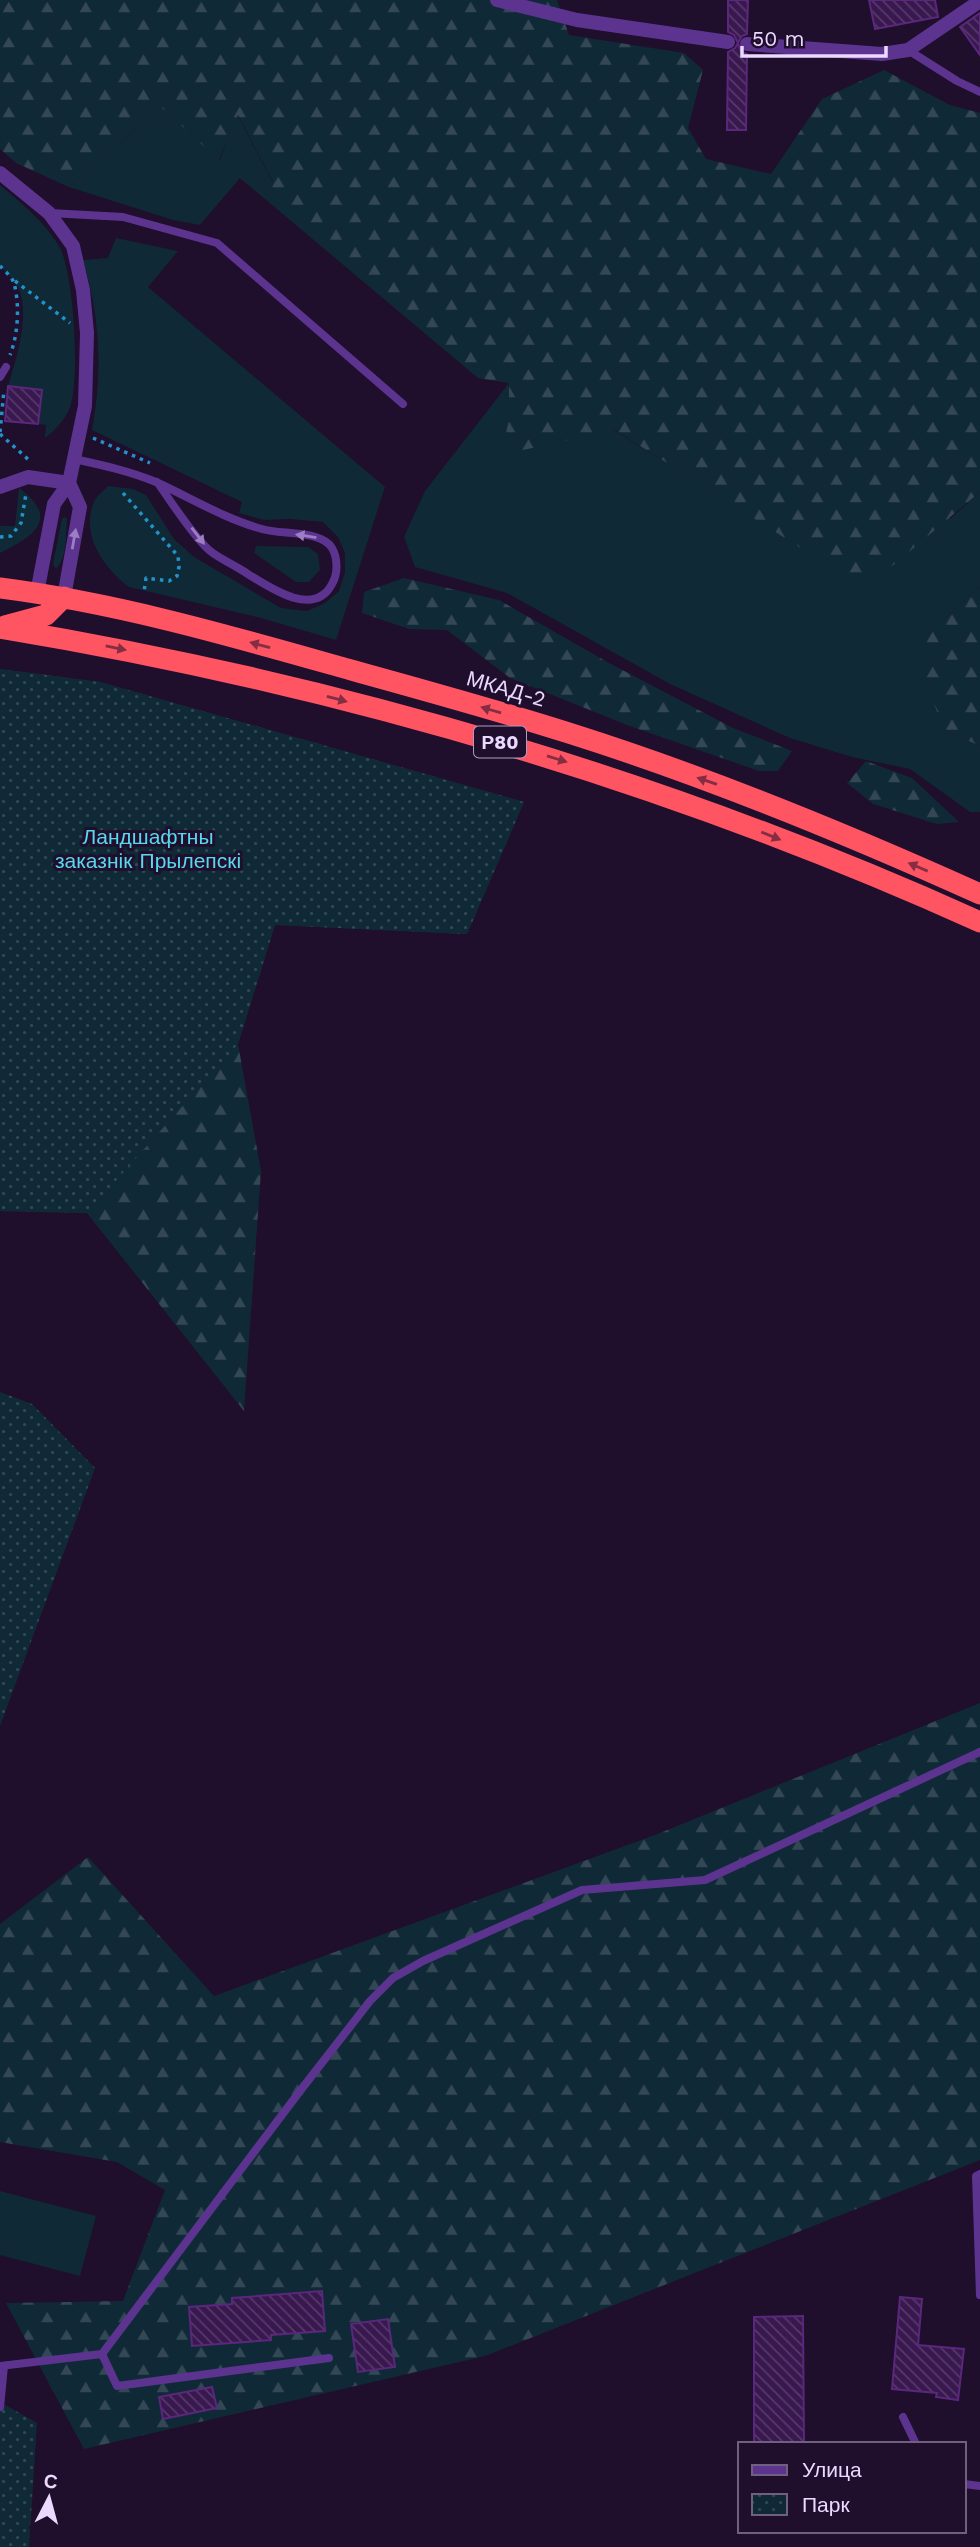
<svg xmlns="http://www.w3.org/2000/svg" width="980" height="2547" viewBox="0 0 980 2547" font-family="'Work Sans',sans-serif">
	<defs>
		<pattern id="forest-firs" width="22" height="20" patternUnits="userSpaceOnUse" patternTransform="scale(1.75)"><rect width="22" height="20" fill="#102937"/><path d="M5 1l3.5 6h-7zM16 11l3.5 6h-7z" fill="#334755"/></pattern>
		<pattern id="park-dots" width="8" height="8" patternUnits="userSpaceOnUse" patternTransform="scale(1.75)"><rect width="8" height="8" fill="#102937"/><path d="M2 2h.1M6 6h.1" fill="none" stroke="#334755" stroke-width="1.8" stroke-linecap="round"/></pattern>
		<pattern id="building-back-hatch" width="6" height="6" patternUnits="userSpaceOnUse" patternTransform="scale(1.75)"><rect width="6" height="6" fill="#39184f"/><path d="M-1 5l2 2M0 0l6 6M5-1l2 2" fill="none" stroke="#563969"/></pattern>
	</defs>
	<rect width="100%" height="100%" fill="#1f0e2c"/>
	<path fill="#102937" d="M161 107 220 160 237 114 273 183 240 178 200 225 173 220 69 187Z
		M0 185C22 204 44 221 59 246 74 271 81 383 69 410 64 421 54 431 45 438L46 425 38 424 42 390 8 386C16 359 31 315 18 287 14 279 6 273 0 266Z
		M116 238 178 251 148 287 385 487 336 640 261 618 129 587C104 568 80 535 94 502 96 496 104 491 108 486L133 489 146 495 174 539 194 557 281 608 307 611 325 603 339 591 345 572V553L338 537 323 522 290 519 264 520 239 513 242 502 92 430C103 371 100 317 83 260L108 258Z
		M509 383V417L506 438 614 430 726 500 951 518 980 492V586L925 637 944 730 980 746V812H970L910 769 852 757 790 738 670 684 507 593 415 567 404 537 425 491Z
		M19 488C60 518 35 536 0 553V526H15Z
		M65 517 67 519C66 534 67 557 57 568L54 567 53 564 62 518Z
		M256 546 308 547 318 554 320 570 309 582H296L254 553Z
		M0 2191 96 2216 80 2276 0 2255Z"/>
	<path fill="url(#forest-firs)" d="M0 0H557L569 35 684 53 703 70 688 128 706 159 771 174 822 99 884 70 950 105 980 113V492L891 567 854 582 615 430 523 450 505 439 509 417V383L478 378 240 178 273 182 238 115 219 160 161 107 69 187 16 163 0 149Z
		M404 578 499 600 609 663 733 728 792 751 778 771H759L627 725 510 678 447 630 409 629 362 613 364 592Z
		M980 586V746L944 730 924 677 925 637Z
		M0 669 100 682 524 802 467 934 275 925 238 1044 261 1171 244 1411 87 1213 0 1211Z
		M866 761 912 778 959 822 937 824 873 804 847 783Z
		M980 1703V2160L485 2356 84 2449 6 2303 123 2301 165 2190 117 2162 0 2142V1924L88 1857 214 1996 655 1835Z"/>
	<path fill="url(#park-dots)" d="M0 669 100 682 524 802 467 934 275 925 238 1044 87 1213 0 1211Z
		M0 1392 32 1404 95 1468 0 1726Z
		M0 2402 37 2423 29 2547H0Z"/>
	<path fill="url(#building-back-hatch)" stroke="#5a277d" stroke-width="2" d="M728 0H748L747 34 742 36 738 43 734 35 728 32Z
		M869 0H935L938 17 875 29Z
		M980 13V55L960 27Z
		M738 43 741 52 747 54 746 130H727L728 52 735 48Z
		M8 386 42 390 38 424 5 421Z
		M322 2291 325 2331 271 2335V2340L192 2346 189 2307 232 2304V2298Z
		M900 2297 922 2299 918 2345 964 2349 958 2400 936 2397 937 2393 892 2389Z
		M803 2316 804 2442H754V2317Z
		M388 2319 395 2367 358 2372 351 2324Z
		M212 2387 217 2408 163 2419 159 2397Z"/>
	<g fill="none" stroke-linecap="round" stroke-linejoin="round">
		<path stroke="#2292c9" stroke-width="3.5" stroke-dasharray="3.5 5" stroke-linecap="butt" d="M0 266C5 271 12 277 14 283 20 305 18 335 10 355
			M15 281 70 323
			M0 432 4 390
			M0 434 30 461
			M93 438 150 463
			M123 493 178 556 179 567 177 576 169 581 146 578 144 592
			M0 537 11 536 21 523 26 494"/>
		<path stroke="#5c3490" stroke-width="8" d="M908 50 957 81 980 92
			M50 213 123 217 217 243 403 404
			M0 377 6 367
			M74 459C102 465 129 471 156 482 191 498 225 519 262 529 281 535 321 530 332 548 338 558 338 574 332 584 313 621 263 583 240 569 230 563 217 557 209 550 192 535 171 501 157 482
			M980 2174 976 2176 980 2295
			M102 2354 117 2386 329 2358
			M0 2366 102 2354 300 2091 370 2001 393 1978 423 1961 582 1890 705 1880 980 1752
			M0 2407 4 2366
			M903 2417 916 2444
			M964 2484 980 2486"/>
		<path stroke="#5c3490" stroke-width="14" d="M497 0 577 20 728 42
			M747 44 882 54 908 50 980 1
			M0 173 49 213 73 246 83 290 87 333 85 406 69 483 54 504 37 593
			M0 487 28 477 69 483
			M64 597 80 507 69 483"/>
		<path stroke="#ff5462" stroke-width="21" d="M0 588C117 603 231 636 344 668 420 689 497 710 572 734 711 778 847 834 980 894
			M5 626 46 615 64 597
			M0 628C338 684 668 781 980 922"/>
	</g>
	<defs><path id="oneway-solid" d="M-6-.8H1V-3.2L6.5 0L1 3.2V.8H-6Z" transform="scale(1.75)"/></defs>
	<g fill="#9d7ec2">
		<use href="#oneway-solid" transform="translate(198 536) rotate(52)"/>
		<use href="#oneway-solid" transform="translate(306 536) rotate(-171)"/>
		<use href="#oneway-solid" transform="translate(74 539) rotate(-80)"/>
	</g>
	<g fill="#842e44">
		<use href="#oneway-solid" transform="translate(260 645) rotate(-165)"/>
		<use href="#oneway-solid" transform="translate(116 648) rotate(12)"/>
		<use href="#oneway-solid" transform="translate(337 699) rotate(15)"/>
		<use href="#oneway-solid" transform="translate(491 710) rotate(-164)"/>
		<use href="#oneway-solid" transform="translate(557 759) rotate(17)"/>
		<use href="#oneway-solid" transform="translate(707 781) rotate(-161)"/>
		<use href="#oneway-solid" transform="translate(771 836) rotate(22)"/>
		<use href="#oneway-solid" transform="translate(918 867) rotate(-157)"/>
	</g>
	<g text-anchor="middle" stroke-width="6" stroke-linejoin="round" paint-order="stroke">
		<rect fill="#1f0e2c" stroke="#ae9cc0" stroke-width="2" x="474" y="726.5" width="52" height="31" rx="5"/>
		<g font-size="19" font-weight="bold" fill="#ecd9ff">
			<text x="500" y="749">Р80</text>
		</g>
		<g font-size="21" fill="#ecd9ff" stroke="#1f0e2c">
			<text transform="translate(506 689) rotate(16)" y="7">МКАД-2</text>
		</g>
		<g font-size="21" fill="#57d8ed" stroke="#1f0e2c">
			<text x="148" y="844">Ландшафтны<tspan x="148" dy="24">заказнік Прылепскі</tspan></text>
		</g>
	</g>
	<rect x="738" y="2442" width="228" height="91" fill="#1f0e2c" stroke="#715f80" stroke-width="2"/>
	<rect x="752" y="2465" width="35" height="10" fill="#5c3490" stroke="#715f80" stroke-width="2"/>
	<text x="802" y="2477" font-size="21" fill="#ecd9ff">Улица</text>
	<rect x="752" y="2494" width="35" height="21" fill="url(#park-dots)" stroke="#715f80" stroke-width="2"/>
	<text x="802" y="2512" font-size="21" fill="#ecd9ff">Парк</text>
	<g transform="translate(49 2498) rotate(6)" stroke="#1f0e2c" stroke-width="5" paint-order="stroke">
	<path d="M0-5L12 26L0 18L-12 26Z" fill="#ecd9ff"/>
	<text y="-10" font-size="19" font-weight="bold" text-anchor="middle" fill="#ecd9ff">С</text>
	</g>
	<path d="M742 46v10h144v-10" fill="none" stroke="#ecd9ff" stroke-width="3.5"/>
	<text x="752" y="46" font-size="21" fill="#ecd9ff" stroke="#1f0e2c" stroke-width="5" paint-order="stroke">50 m</text>
</svg>
